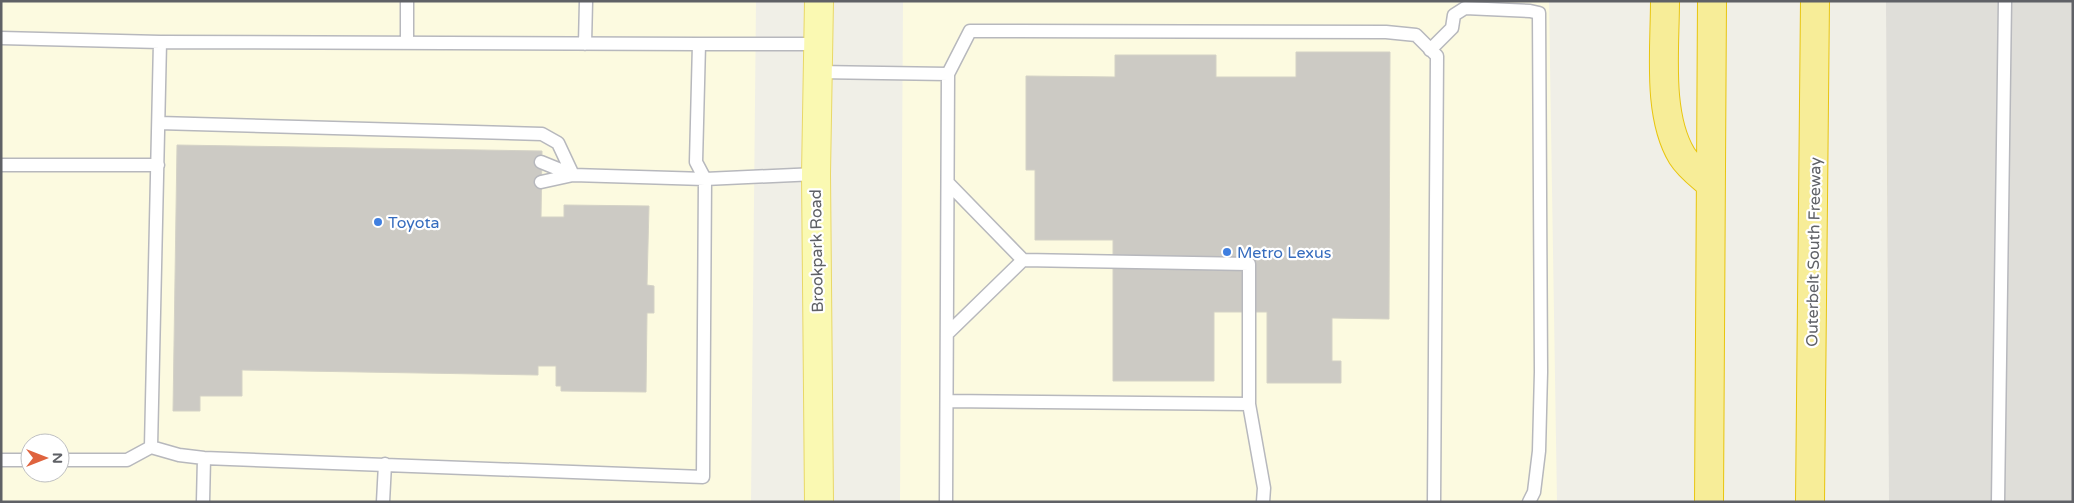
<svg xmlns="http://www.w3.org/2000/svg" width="2074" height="503" viewBox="0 0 2074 503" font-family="'Varela Round',sans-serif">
	<rect width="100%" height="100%" fill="#f0efe7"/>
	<path fill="#fcfae0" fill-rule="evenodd" d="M1 1H756L751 502H1ZM30 443H60V473H30Z
		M903 1H1549L1557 502H900Z"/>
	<path fill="#dfded9" d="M1886 1H2073V502H1889Z"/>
	<path fill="#cccac4" stroke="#d4d2c6" d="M1296 52H1390L1389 319 1332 318V361H1341V383H1267V312H1214V381H1113V240H1035V170H1026V76L1115 77V55H1216V77H1296Z
		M177 145 542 151 541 217H564V205L649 206 647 285 654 286V313H647L646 392 561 391V386H556V366H538V375L242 370V396H200V411H173Z"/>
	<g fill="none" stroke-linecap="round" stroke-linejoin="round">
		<defs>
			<path id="lane" d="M1 38 160 42 699 44 696 162 705 179 703 477 204 458 179 455 151 447 160 42
				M407 43V1
				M585 44 586 1
				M699 44H818
				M1430 50 1452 28 1454 15 1465 8 1530 11 1539 13 1541 372 1539 451 1534 492 1529 502
				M817 72 948 74 970 31 1386 32 1416 35 1437 56 1434 502
				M159 123 542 134 558 143 573 175 705 179 816 174
				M541 162 573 175
				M1 165H158
				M541 182 573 175
				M1023 260 1249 264V404
				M947 334 1023 260 948 183
				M947 401 1249 404 1264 488 1263 502
				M1 460H30
				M60 460H127L151 447
				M203 502 204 458
				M383 502 385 464
				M946 502 948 74
				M1998 502 2005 1"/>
			<path id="primary" d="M819 1 816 174 819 502"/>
			<path id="highway" d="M1665 1C1665 49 1657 115 1682 156 1689 167 1700 175 1709 183
				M1709 502 1712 1
				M1810 502 1815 1"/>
		</defs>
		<use href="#lane" stroke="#b7b8bd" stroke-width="15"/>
		<use href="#primary" stroke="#e9d867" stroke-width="30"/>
		<use href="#highway" stroke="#e8c50f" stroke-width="30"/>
		<use href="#lane" stroke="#fff" stroke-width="12"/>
		<use href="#primary" stroke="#faf9b2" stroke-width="28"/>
		<use href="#highway" stroke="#f7ed98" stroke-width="28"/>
	</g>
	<g fill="#3f7fe0" stroke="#fff" stroke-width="2">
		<circle cx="378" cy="222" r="5"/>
		<circle cx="1227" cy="252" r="5"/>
	</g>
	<g text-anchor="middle" stroke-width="4.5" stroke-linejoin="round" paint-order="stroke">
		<g font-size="16" fill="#366cbe" stroke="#fff" text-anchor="start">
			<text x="388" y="228">Toyota</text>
			<text x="1237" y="258">Metro Lexus</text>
		</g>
		<g font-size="16" fill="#5f6166" stroke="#fff">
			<text transform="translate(816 251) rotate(-91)" y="6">Brookpark Road</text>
			<text transform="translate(1813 252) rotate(-89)" y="6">Outerbelt South Freeway</text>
		</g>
	</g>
	<rect width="2074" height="503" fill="none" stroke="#5f6166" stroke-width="5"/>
	<g transform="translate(45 458) rotate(90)"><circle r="24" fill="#ffffff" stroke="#bfc0c2"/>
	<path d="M0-4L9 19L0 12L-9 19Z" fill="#df633e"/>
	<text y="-8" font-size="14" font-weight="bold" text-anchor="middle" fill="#5f6166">N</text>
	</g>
</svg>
